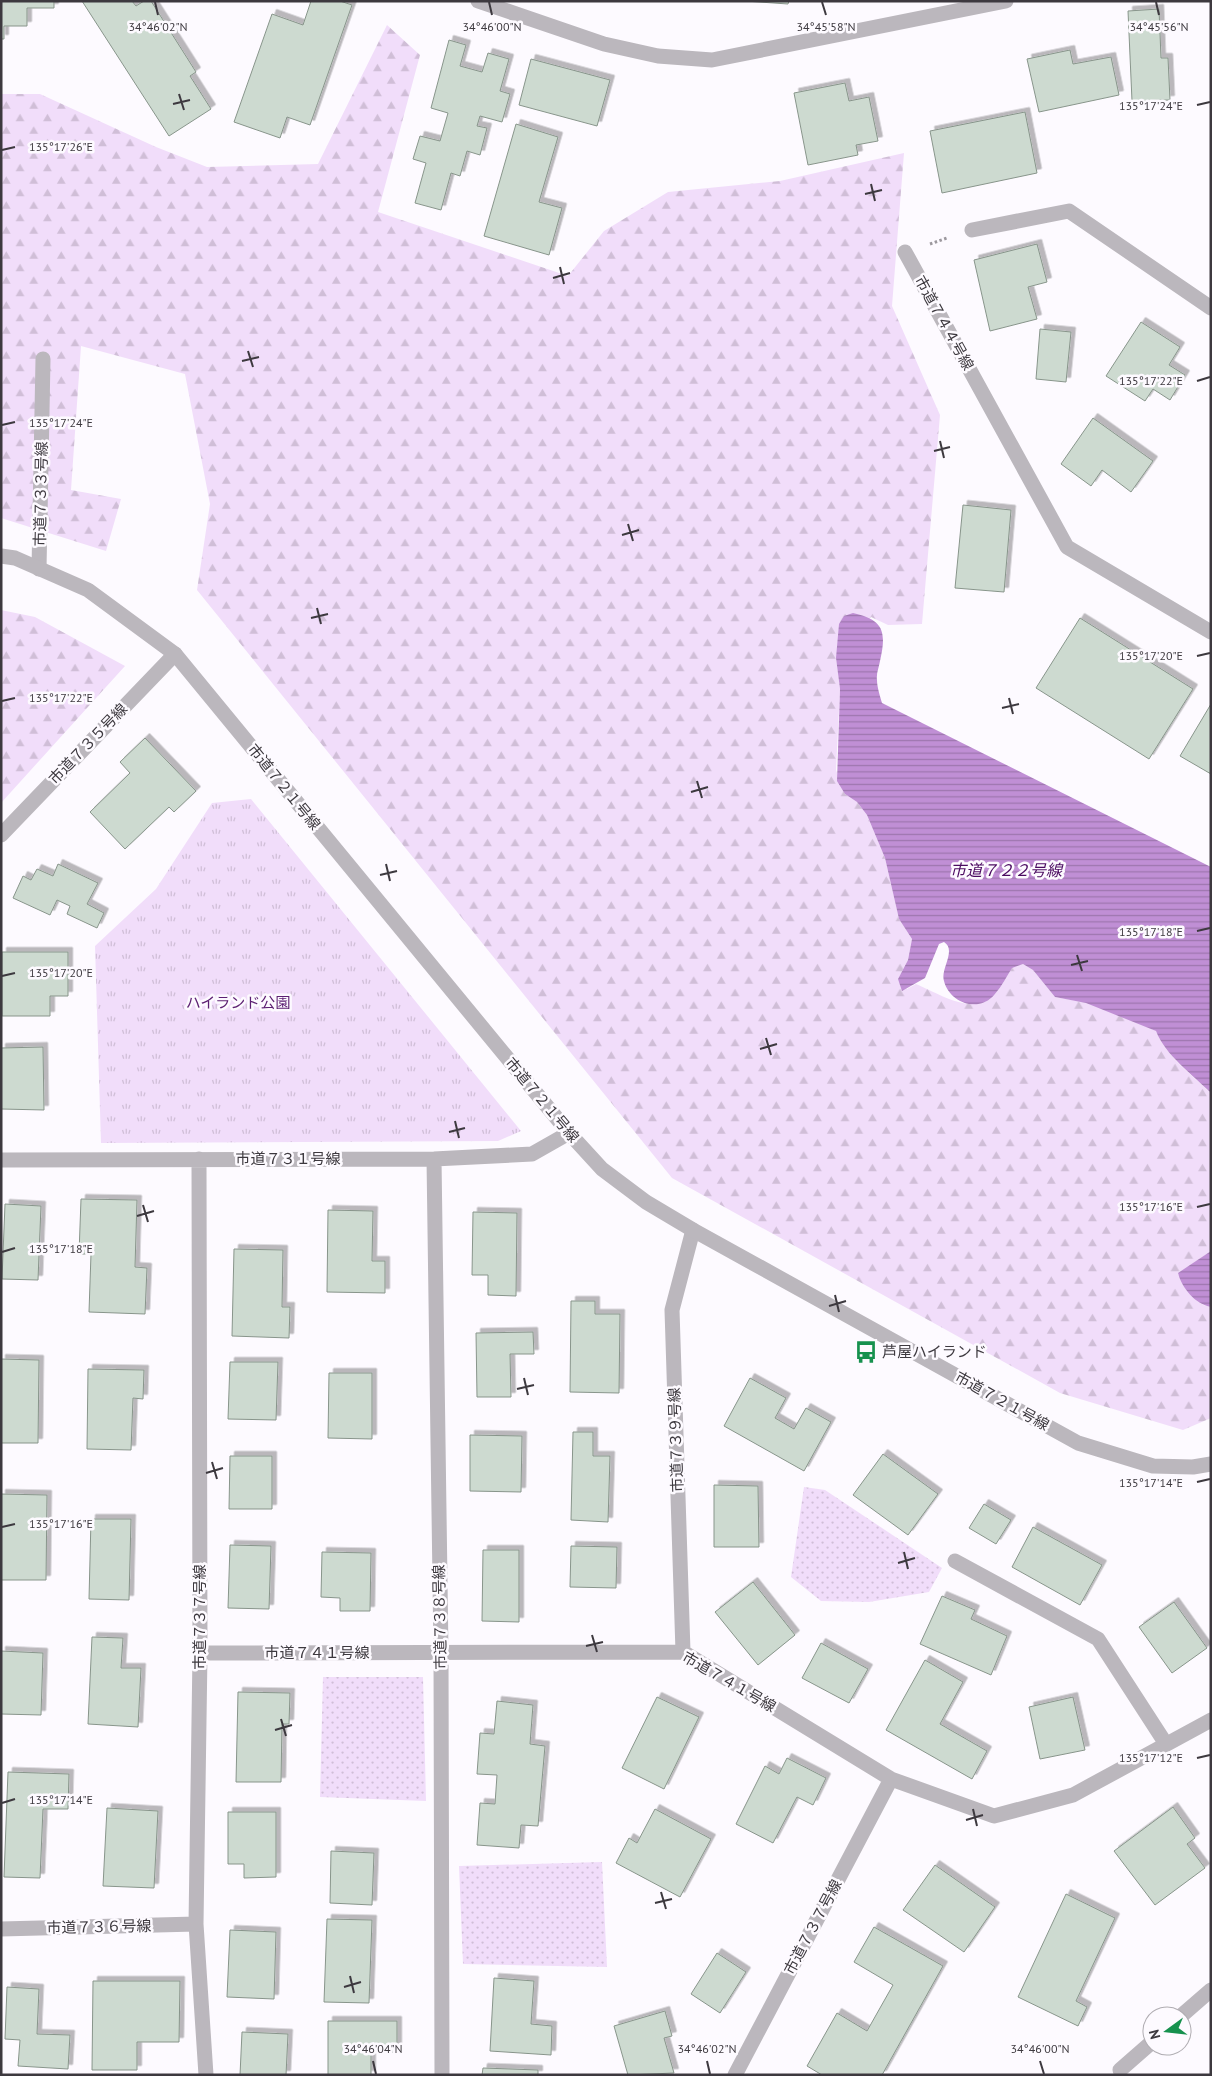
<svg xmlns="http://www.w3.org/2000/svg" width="1212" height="2076" viewBox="0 0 1212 2076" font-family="'PT Sans','Noto Sans JP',sans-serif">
	<defs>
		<pattern id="grass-dots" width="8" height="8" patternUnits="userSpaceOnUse" patternTransform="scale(1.25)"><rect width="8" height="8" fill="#f1ddfa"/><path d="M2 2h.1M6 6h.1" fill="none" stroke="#d0bed7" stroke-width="1.8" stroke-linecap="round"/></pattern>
		<pattern id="forest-firs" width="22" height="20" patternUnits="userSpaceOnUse" patternTransform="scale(1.25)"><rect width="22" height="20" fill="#f1ddfa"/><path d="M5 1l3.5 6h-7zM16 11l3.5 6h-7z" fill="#d0bed7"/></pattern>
		<pattern id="park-tufts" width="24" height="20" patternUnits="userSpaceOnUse" patternTransform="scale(1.25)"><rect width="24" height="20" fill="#f1ddfa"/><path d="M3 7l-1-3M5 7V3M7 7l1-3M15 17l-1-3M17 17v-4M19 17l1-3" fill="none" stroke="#d0bed7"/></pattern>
		<pattern id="water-rules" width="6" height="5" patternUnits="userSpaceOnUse" patternTransform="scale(1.25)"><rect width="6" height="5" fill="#c08fd5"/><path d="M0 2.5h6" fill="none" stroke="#9d76ae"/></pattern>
		<filter id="shadow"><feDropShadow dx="4.5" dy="-4.5" stdDeviation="0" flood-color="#0004"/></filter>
	</defs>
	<rect width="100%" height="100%" fill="#fdfaff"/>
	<path fill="url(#grass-dots)" d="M804 1487 825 1490 942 1568 929 1592 869 1602 821 1601 791 1577Z
		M323 1677H423L426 1801 320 1797Z
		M602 1862 607 1967 463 1964 459 1866Z"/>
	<path fill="url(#forest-firs)" d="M387 25 420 55 378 212 568 276 604 231 668 192 780 181 904 153 892 306 940 415 922 624 888 625 871 617 836 658 840 689 836 770 845 794 857 802 867 815 885 858 899 919 912 939 908 960 898 979 907 989 916 984C938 993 975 1018 995 994 1002 986 1007 976 1012 967L1023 964 1033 970 1055 997 1117 1008 1137 1022 1156 1031C1165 1055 1193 1076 1211 1093V1251L1178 1274 1203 1305 1211 1307V1418L1183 1430 1060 1393 672 1178 197 590 210 504 185 374 81 346 71 490 121 499 106 551 1 518V94H40L156 147 207 167 318 164Z
		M1 610 35 617 125 666 1 803Z"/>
	<path fill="url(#park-tufts)" d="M251 799 521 1131 498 1141 101 1143 95 946 156 889 212 803Z"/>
	<path fill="url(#water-rules)" d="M853 613C883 620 887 630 880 661 879 667 876 674 877 680 877 687 880 696 882 703L1211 867V1093C1193 1075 1165 1055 1156 1031L1086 1003 1055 997 1033 970 1023 964 1012 968C1007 976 1002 986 995 994 980 1013 950 1004 944 981 940 969 957 950 944 942L939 944 925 978 902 991 898 979 908 960 912 939 899 919 885 858 867 815 857 802 845 794 837 781 840 689 836 658 839 624 844 616Z
		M1211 1251V1307C1195 1304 1182 1288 1178 1273Z"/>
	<path fill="#cddad0" stroke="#88958b" filter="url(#shadow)" d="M1 1H54V8H27V26H4V39H1Z
		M82 1H132L136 6 144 1H151L196 72 190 76 211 109 169 136Z
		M311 1H340L352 5 310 125 287 117 280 138 234 122 272 14 303 25Z
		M745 1H789L788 4Z
		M1159 9 1161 58H1168L1170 100 1132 101 1128 11Z
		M449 40 466 45 460 66 482 72 488 53 509 59 500 91 510 94 502 122 480 116 477 126 487 128 480 155 467 151 460 176 451 173 441 210 415 203 426 163 413 159 420 136 440 141 448 113 431 108Z
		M1070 50 1073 64 1111 57 1119 95 1039 112 1027 59Z
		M531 59 610 80 597 126 519 105Z
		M845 83 849 101 869 97 878 141 856 145 858 155 808 165 794 93Z
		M1025 112 1037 173 942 193 930 131Z
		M516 124 558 137 539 202 562 208 549 255 484 236Z
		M1037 244 1047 282 1028 287 1037 319 990 331 974 260Z
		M1141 322 1180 347 1169 365 1185 375 1170 400 1153 389 1145 401 1106 376Z
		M1040 329 1071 332 1066 382 1036 379Z
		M1093 418 1153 461 1131 492 1102 470 1091 486 1061 464Z
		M963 505 1011 510 1004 592 955 588Z
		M1080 618 1193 689 1149 759 1036 688Z
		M1211 704V774L1180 756Z
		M145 738 196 791 174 812 169 807 125 849 90 812 130 773 120 762Z
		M58 864 98 883 87 904 104 913 97 928 67 914 70 906 57 900 50 915 13 898 23 876 31 880 37 869 53 876Z
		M2 952H68V996H50V1016H2Z
		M43 1047 44 1110 1 1109V1048Z
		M81 1199 137 1200 135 1267 147 1268 145 1314 89 1312 91 1254H79Z
		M5 1204 41 1206 38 1280 2 1279Z
		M328 1210 373 1211 372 1261H385V1293L327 1292Z
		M473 1212 517 1213 516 1296 488 1295V1275H472Z
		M234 1249 283 1250 282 1307H290L289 1338 232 1336Z
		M571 1301H595V1314H620L619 1393 570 1392Z
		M533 1332 534 1354H510L511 1397H477L476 1333Z
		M1 1359 39 1360 38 1443H1Z
		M230 1362H278L276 1420 228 1419Z
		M88 1369 144 1370 143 1399 133 1398 131 1450 87 1449Z
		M329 1373H372V1439L328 1438Z
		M750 1378 786 1398 775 1418 794 1429 806 1408 831 1422 804 1471 724 1426Z
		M573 1432H593V1456H610L608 1522 571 1520Z
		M470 1435 522 1436 521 1492 470 1491Z
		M883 1454 938 1494 908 1535 853 1495Z
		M230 1456H272V1509H229Z
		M714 1485 758 1486 759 1547H714Z
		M1 1494 47 1495 46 1580H1Z
		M984 1504 1011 1520 996 1544 969 1528Z
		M91 1519H131L129 1600 89 1599Z
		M1033 1527 1102 1565 1080 1605 1012 1567Z
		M230 1545 271 1546 269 1609 228 1608Z
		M571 1546 617 1547 616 1588 570 1587Z
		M483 1550H519V1622L482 1621Z
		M322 1552 371 1553 370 1611H340V1598L321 1597Z
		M753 1582 795 1635 758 1665 715 1612Z
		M942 1596 975 1610 971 1619 1007 1636 991 1675 920 1644Z
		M1174 1602 1207 1648 1172 1673 1139 1627Z
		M92 1637 123 1638 121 1668H141L138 1727 88 1724Z
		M821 1643 868 1669 849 1703 802 1678Z
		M1 1651 43 1653 41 1715 1 1714Z
		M925 1660 963 1682 940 1724 987 1751 972 1779 886 1730Z
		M238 1692 290 1693 289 1724H282L281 1782H236Z
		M657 1697 699 1717 664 1789 622 1768Z
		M1073 1697 1085 1750 1040 1759 1029 1707Z
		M497 1701 533 1705 530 1744 545 1746 538 1826 521 1825 519 1848 477 1845 480 1803 495 1804 497 1775 477 1774 480 1733 494 1734Z
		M787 1758 826 1778 813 1805 797 1797 773 1843 736 1824 765 1766 779 1774Z
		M8 1772 69 1774 68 1809H43L40 1878 4 1877Z
		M1173 1807 1195 1838 1187 1844 1205 1868 1155 1905 1114 1851Z
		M107 1808 158 1811 154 1888 103 1886Z
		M655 1809 711 1839 680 1897 616 1863 629 1838 637 1843Z
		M228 1812H276V1877L244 1878V1864H228Z
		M331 1851 374 1853 372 1905 330 1903Z
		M935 1865 995 1907 964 1952 903 1910Z
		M1066 1894 1115 1918 1076 2001 1087 2007 1078 2026 1018 1997Z
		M327 1919 372 1920 369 2003 324 2002Z
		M874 1927 943 1966 882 2075H822L807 2066 837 2013 867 2031 893 1985 854 1962Z
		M230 1930 276 1932 274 1999 227 1997Z
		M717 1953 746 1972 720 2013 691 1994Z
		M494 1978 534 1981 531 2024 552 2026 551 2055 490 2051Z
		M93 1981H180L179 2042H137V2070H92Z
		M7 1987 39 1989 37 2034 70 2035 68 2069 18 2066 20 2040 5 2039Z
		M665 2011 672 2036 664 2038 674 2073 628 2075 614 2026Z
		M328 2021H397V2052H371V2075H328Z
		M242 2032 288 2034 286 2075H240Z
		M483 2068 538 2070V2075H482Z"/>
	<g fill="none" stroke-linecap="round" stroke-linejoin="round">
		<path stroke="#9c989e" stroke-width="3" stroke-dasharray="2.5 2.5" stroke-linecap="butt" d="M930 244 947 238"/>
		<path stroke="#bbb7bd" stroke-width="15" d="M478 1 604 44 658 56 712 60 1006 1
			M972 230 1069 211 1211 308
			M905 252 1067 547 1211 632
			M39 569 43 359
			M1 835 175 654
			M199 1159 200 1653 196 1924 206 2075
			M434 1159 441 1652 442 2075
			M1 1160 434 1159 532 1154 569 1133
			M955 1561 1098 1639 1166 1744
			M683 1652 672 1310 693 1230
			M200 1653 683 1652 891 1779 994 1816 1073 1795 1211 1720
			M1 1929 196 1924
			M1181 2016 1211 1990
			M1120 2070 1152 2042
			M735 2075 891 1779"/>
		<path stroke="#bbb7bd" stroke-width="15" d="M1 556 15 558 88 590 175 654 569 1133 602 1169 646 1202 693 1230 1078 1443 1153 1466 1193 1467 1211 1464"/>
	</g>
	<path fill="none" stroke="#3d393f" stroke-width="2" d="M155 2 158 15M489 2 492 15M822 2 826 15M1156 2 1159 15M179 94 184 110M173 104 190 100M1197 105 1210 102M2 150 15 147M871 184 875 201M865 194 882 190M560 267 564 284M553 278 570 273M248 351 253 367M242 361 259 357M1197 381 1210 377M2 425 15 422M940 441 944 458M934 451 950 447M628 524 633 541M622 535 639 530M317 608 321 624M311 618 328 614M1197 656 1210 653M1009 698 1013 714M2 701 15 698M1002 708 1019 704M697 781 702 798M691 792 708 787M386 864 390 881M380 875 397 871M1197 931 1210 928M1077 955 1082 971M1071 965 1088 961M2 976 15 973M766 1038 771 1055M760 1049 777 1044M455 1121 459 1138M449 1132 465 1128M143 1205 148 1222M1197 1207 1210 1204M137 1216 154 1211M2 1252 15 1248M835 1295 839 1312M829 1306 846 1301M524 1378 528 1395M517 1389 534 1385M212 1462 217 1479M206 1473 223 1468M1197 1482 1210 1479M2 1527 15 1524M904 1552 908 1569M898 1563 915 1558M592 1635 597 1652M586 1646 603 1642M281 1719 286 1736M275 1730 292 1725M1197 1758 1210 1755M2 1803 15 1799M973 1809 977 1826M966 1820 983 1815M661 1892 666 1909M655 1903 672 1899M350 1976 354 1993M344 1987 361 1982M373 2061 376 2074M707 2061 710 2074M1040 2061 1044 2074"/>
	<defs>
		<symbol id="bus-bare" viewBox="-9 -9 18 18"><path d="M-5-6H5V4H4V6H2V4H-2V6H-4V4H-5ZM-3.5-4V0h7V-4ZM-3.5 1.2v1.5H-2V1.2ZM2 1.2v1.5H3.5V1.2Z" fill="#16914e" stroke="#fdfaff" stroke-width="2.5" paint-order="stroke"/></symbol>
	</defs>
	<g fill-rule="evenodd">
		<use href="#bus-bare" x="850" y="1336" width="32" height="32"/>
	</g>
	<g text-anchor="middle" stroke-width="5" stroke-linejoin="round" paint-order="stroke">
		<g font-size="15" fill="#3d393f" stroke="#fdfaff">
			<text transform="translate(944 323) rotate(61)" y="5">市道７４４号線</text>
			<text transform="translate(41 494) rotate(-89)" y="5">市道７３３号線</text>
			<text transform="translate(88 744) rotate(-46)" y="5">市道７３５号線</text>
			<text transform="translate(284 787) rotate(51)" y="5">市道７２１号線</text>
			<text transform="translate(542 1100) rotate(50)" y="5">市道７２１号線</text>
			<text x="288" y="1164">市道７３１号線</text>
			<text transform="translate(1002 1401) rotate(29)" y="5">市道７２１号線</text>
			<text transform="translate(676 1440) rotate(-92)" y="5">市道７３９号線</text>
			<text transform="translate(200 1617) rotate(-90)" y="5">市道７３７号線</text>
			<text transform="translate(440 1617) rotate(-91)" y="5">市道７３８号線</text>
			<text x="317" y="1658">市道７４１号線</text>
			<text transform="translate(729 1682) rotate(30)" y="5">市道７４１号線</text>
			<text transform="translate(99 1927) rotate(-1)" y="5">市道７３６号線</text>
			<text transform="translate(813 1927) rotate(-62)" y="5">市道７３７号線</text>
		</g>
		<g font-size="15" fill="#5d2073" stroke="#fdfaff">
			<text x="238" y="1008">ハイランド公園</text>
		</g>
		<g font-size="15" fill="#3d393f" stroke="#fdfaff" text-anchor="start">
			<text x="882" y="1357">芦屋ハイランド</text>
		</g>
		<g font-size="16" font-style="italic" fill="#4a0a60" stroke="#fdfaff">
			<text x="1006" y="876">市道７２２号線</text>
		</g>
	</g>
	<g font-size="12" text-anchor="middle" fill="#3d393f" stroke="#fdfaff" stroke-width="5" stroke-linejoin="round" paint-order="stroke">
		<text x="158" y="31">34°46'02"N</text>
		<text x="492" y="31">34°46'00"N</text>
		<text x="826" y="31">34°45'58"N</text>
		<text x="1159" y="31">34°45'56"N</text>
		<text x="1151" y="110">135°17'24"E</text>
		<text x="61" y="151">135°17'26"E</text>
		<text x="1151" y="385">135°17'22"E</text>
		<text x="61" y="427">135°17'24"E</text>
		<text x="1151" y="660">135°17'20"E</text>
		<text x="61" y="702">135°17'22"E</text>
		<text x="1151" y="936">135°17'18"E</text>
		<text x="61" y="977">135°17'20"E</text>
		<text x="1151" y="1211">135°17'16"E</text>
		<text x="61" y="1253">135°17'18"E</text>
		<text x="1151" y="1487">135°17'14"E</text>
		<text x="61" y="1528">135°17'16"E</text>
		<text x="1151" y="1762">135°17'12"E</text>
		<text x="61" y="1804">135°17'14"E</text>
		<text x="373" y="2053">34°46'04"N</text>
		<text x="707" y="2053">34°46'02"N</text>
		<text x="1040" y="2053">34°46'00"N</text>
	</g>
	<rect width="1212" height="2076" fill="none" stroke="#3d393f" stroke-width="5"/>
	<g transform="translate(1167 2031) rotate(255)"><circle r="24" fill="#fdfaff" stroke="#b0adb2"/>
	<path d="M0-4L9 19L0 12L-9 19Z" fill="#16914e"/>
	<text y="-8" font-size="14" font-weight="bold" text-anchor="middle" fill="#3d393f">N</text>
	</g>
</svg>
